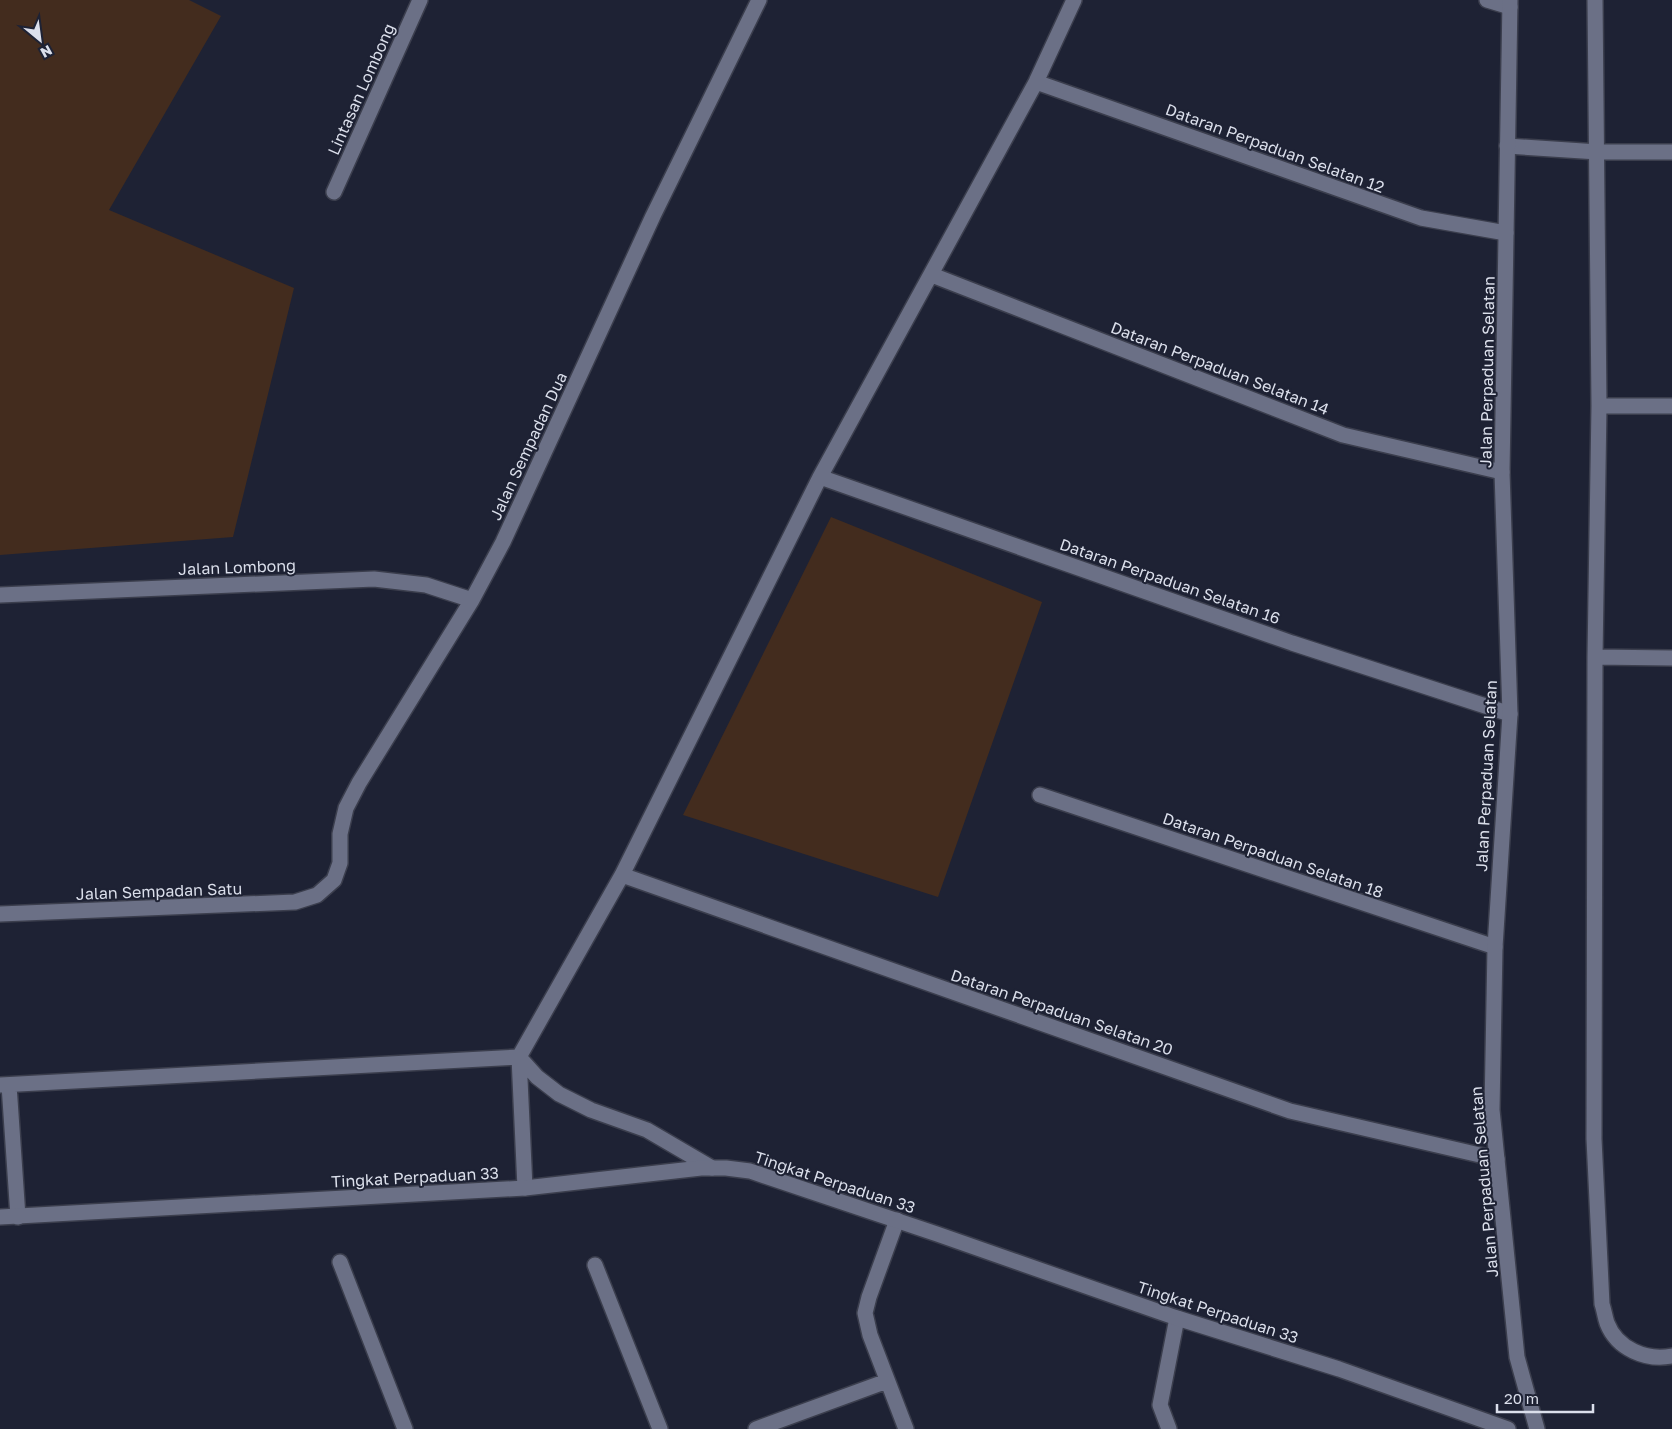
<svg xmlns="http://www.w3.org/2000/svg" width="1672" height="1429" viewBox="0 0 1672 1429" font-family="'Golos Text',sans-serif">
	<rect width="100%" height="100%" fill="#1e2234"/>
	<path fill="#432c1e" d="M0 0H189L221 16 109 210 294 288 233 537 0 555Z
		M831 517 1042 602 938 897 683 815Z"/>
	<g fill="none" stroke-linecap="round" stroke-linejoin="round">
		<defs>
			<path id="minor" d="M1487 0 1510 7
				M1595 0 1599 406 1595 657 1594 1139 1602 1304C1604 1310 1605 1317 1607 1323 1617 1349 1646 1361 1672 1356
				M1036 82 1421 218 1506 233
				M1507 146 1598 152H1672
				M334 192 420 0
				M932 275 1343 435 1502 472
				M1599 406H1672
				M820 477 1292 643 1510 714
				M0 595 374 579 426 585 472 600
				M1595 657 1672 658
				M1040 795 1495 947
				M622 875 1290 1111 1497 1159
				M0 914 295 902 317 895 334 880 340 863V834L346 808 359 783 472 600 503 542 653 216 759 0
				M0 1085 519 1057 525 1188
				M9 1085 18 1217
				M712 1168 647 1130 591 1110 559 1094 537 1077 519 1057 622 875 820 477 1036 82 1074 0
				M897 1220 869 1297 865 1313 870 1335 906 1429
				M340 1262 405 1429
				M595 1265 660 1429
				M756 1429 887 1381
				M1169 1429 1160 1405 1177 1318"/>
			<path id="tertiary" d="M1510 0 1502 472 1510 714 1495 947 1492 1110 1517 1357 1537 1429
				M0 1217 525 1188 701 1168H726L750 1171 937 1234 1177 1318 1339 1369 1508 1429"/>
		</defs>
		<use href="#minor" stroke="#3b3e4d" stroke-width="18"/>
		<use href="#tertiary" stroke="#3b3e4d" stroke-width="18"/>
		<use href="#minor" stroke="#6b7086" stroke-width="15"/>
		<use href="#tertiary" stroke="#6b7086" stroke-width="15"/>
	</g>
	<g text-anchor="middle" stroke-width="4" stroke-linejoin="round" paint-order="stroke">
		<g font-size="16" fill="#dbdfeb" stroke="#1e2234">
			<text transform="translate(361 89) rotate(-66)" y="6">Lintasan Lombong</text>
			<text transform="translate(1275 148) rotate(20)" y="6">Dataran Perpaduan Selatan 12</text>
			<text transform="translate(1220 368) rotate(21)" y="6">Dataran Perpaduan Selatan 14</text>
			<text transform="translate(1487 372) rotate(-89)" y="6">Jalan Perpaduan Selatan</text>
			<text transform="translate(528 446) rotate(-65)" y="6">Jalan Sempadan Dua</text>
			<text transform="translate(237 567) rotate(-2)" y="6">Jalan Lombong</text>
			<text transform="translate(1170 581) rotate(19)" y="6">Dataran Perpaduan Selatan 16</text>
			<text transform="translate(1486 776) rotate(-87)" y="6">Jalan Perpaduan Selatan</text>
			<text transform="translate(1273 855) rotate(19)" y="6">Dataran Perpaduan Selatan 18</text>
			<text transform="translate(159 891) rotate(-2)" y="6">Jalan Sempadan Satu</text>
			<text transform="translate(1062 1012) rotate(19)" y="6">Dataran Perpaduan Selatan 20</text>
			<text transform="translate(415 1177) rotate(-3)" y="6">Tingkat Perpaduan 33</text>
			<text transform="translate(835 1182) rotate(18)" y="6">Tingkat Perpaduan 33</text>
			<text transform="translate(1484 1182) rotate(-95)" y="6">Jalan Perpaduan Selatan</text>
			<text transform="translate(1218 1312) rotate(18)" y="6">Tingkat Perpaduan 33</text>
		</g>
	</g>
	<g transform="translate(40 40) rotate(151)" stroke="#1e2234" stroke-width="4" paint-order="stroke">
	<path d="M0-4L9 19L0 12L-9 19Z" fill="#dbdfeb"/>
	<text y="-8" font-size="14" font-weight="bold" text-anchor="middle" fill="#dbdfeb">N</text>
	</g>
	<path d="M1497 1404v8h96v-8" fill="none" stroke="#dbdfeb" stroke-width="2.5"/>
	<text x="1504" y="1404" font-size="15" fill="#dbdfeb" stroke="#1e2234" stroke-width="4" paint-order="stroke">20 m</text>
</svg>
